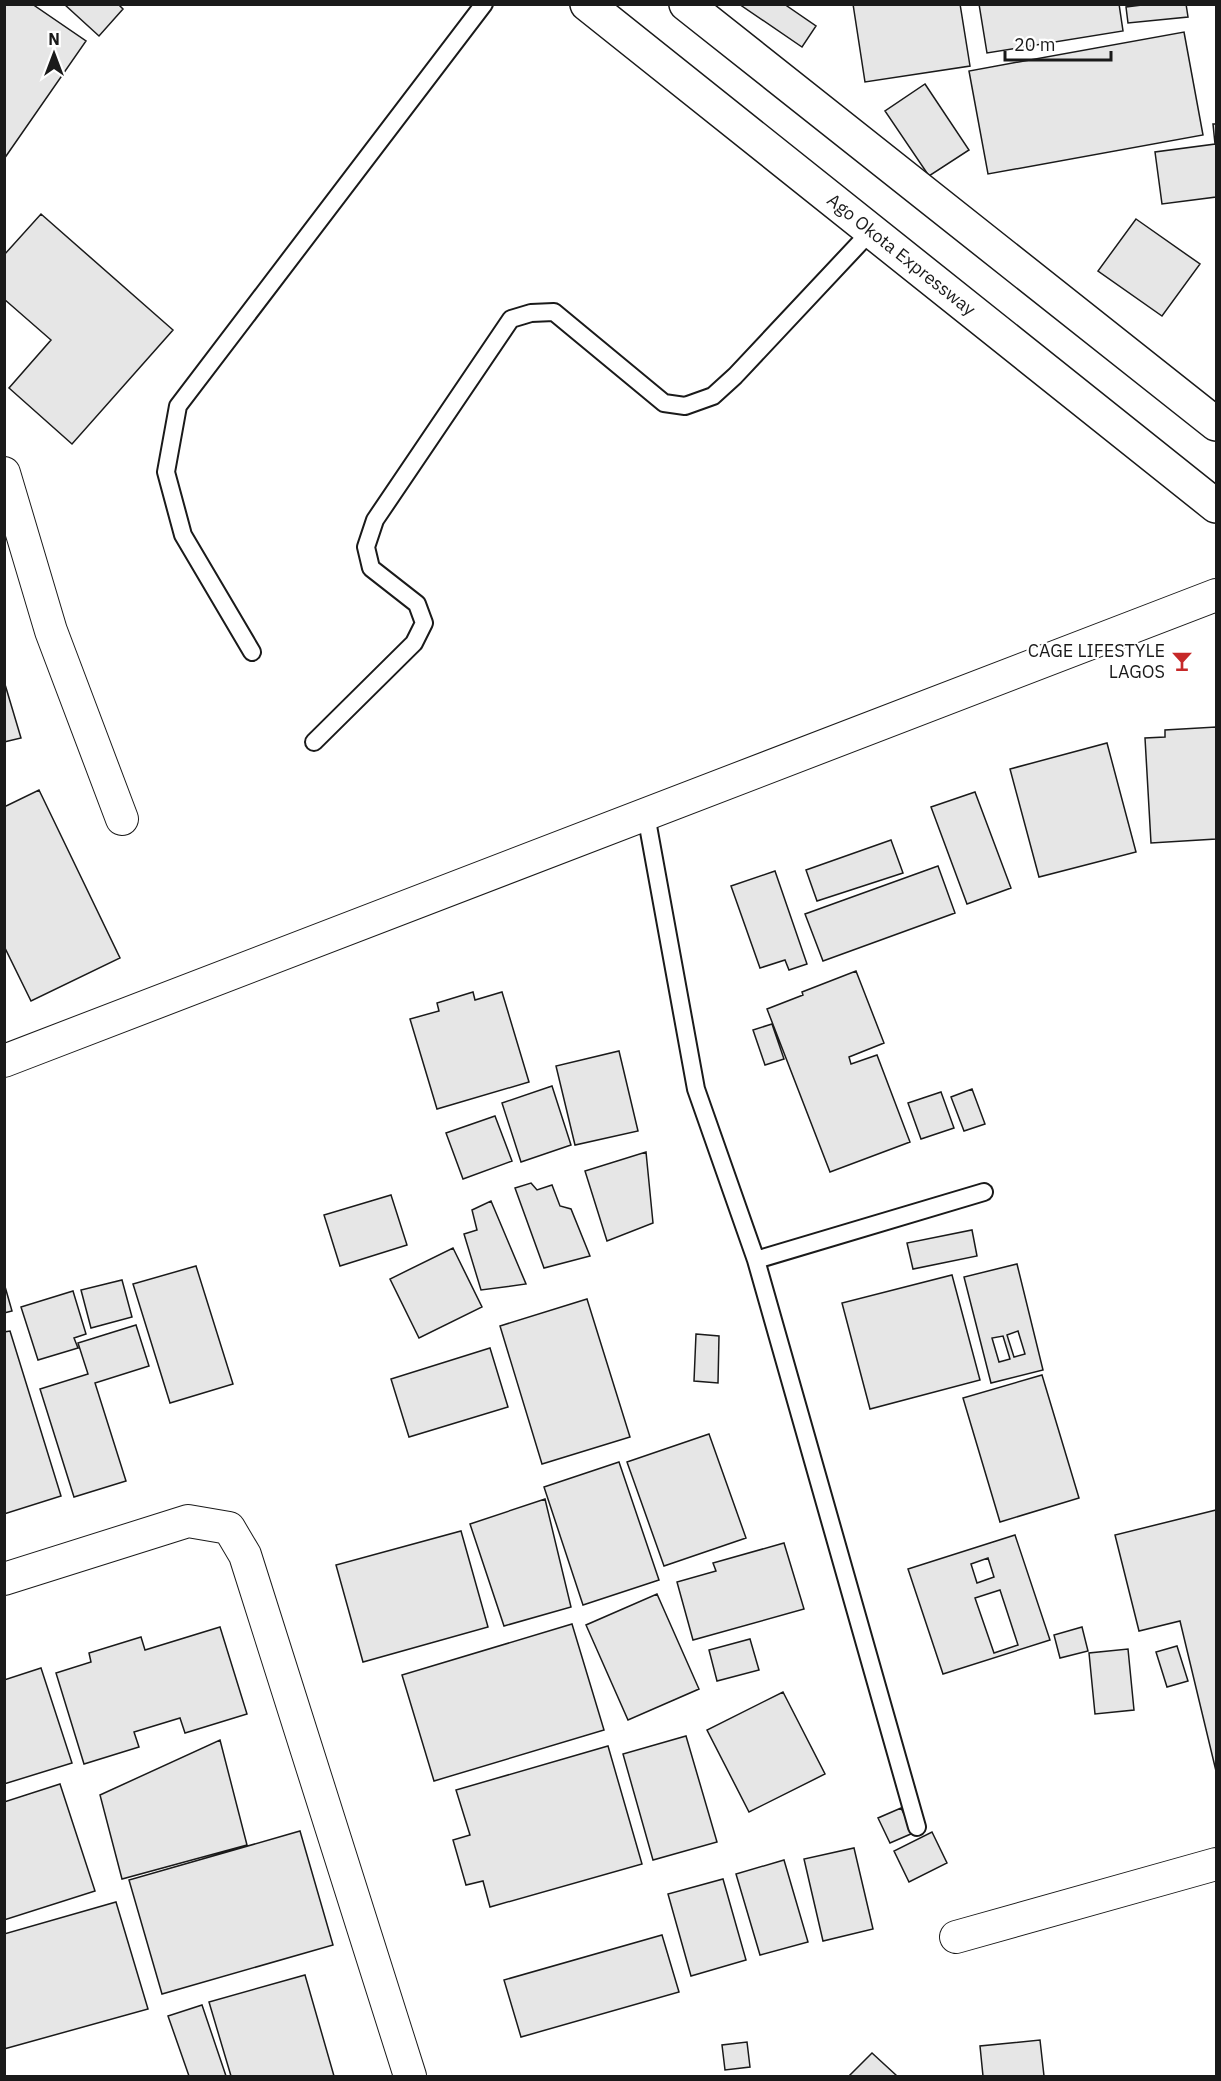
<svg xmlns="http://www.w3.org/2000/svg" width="1221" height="2081" viewBox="0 0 1221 2081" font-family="'IBM Plex Sans',sans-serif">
	<rect width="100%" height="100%" fill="#fff"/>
	<path fill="#e6e6e6" stroke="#1a1a1a" stroke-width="1.5" fill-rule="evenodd" d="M4 4H32L86 41 4 159Z
		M64 4H118L123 9 99 36Z
		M739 4H784L816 26 802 47Z
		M853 4H960L970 66 865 82Z
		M979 4H1119L1123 31 987 53Z
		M1150 4H1186L1188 17 1128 23 1126 7Z
		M1184 32 1203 135 988 174 969 71Z
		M925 84 969 150 929 176 885 111Z
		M1213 124H1216V197L1162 204 1155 152 1215 144Z
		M41 214 173 330 72 444 9 388 51 340 4 299V255Z
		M1136 219 1200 264 1162 316 1098 271Z
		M4 681 21 738 4 742Z
		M1216 727V839L1151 843 1145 738 1165 737V730Z
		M1107 743 1136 852 1039 877 1010 769Z
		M39 790 120 958 31 1001 4 946V807Z
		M975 792 1011 888 967 904 931 807Z
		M891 840 903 873 817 901 806 870Z
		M938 866 955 913 823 961 805 914Z
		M775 871 807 964 789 970 785 960 760 968 731 886Z
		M856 971 884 1043 849 1057 851 1064 877 1055 910 1142 830 1172 767 1009 803 995 802 992Z
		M473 992 475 1000 502 992 529 1082 437 1109 410 1019 439 1011 437 1003Z
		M772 1024 784 1059 765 1065 753 1030Z
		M619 1051 638 1131 575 1145 556 1066Z
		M552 1086 571 1145 521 1162 502 1103Z
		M972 1089 985 1124 964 1131 951 1097Z
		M941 1092 954 1128 921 1139 908 1103Z
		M495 1116 512 1161 463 1179 446 1133Z
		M646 1152 653 1223 607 1241 585 1171Z
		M531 1183 537 1190 552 1185 560 1206 571 1209 590 1256 544 1268 515 1188Z
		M391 1195 407 1245 340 1266 324 1215Z
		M491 1201 526 1284 481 1290 464 1234 477 1230 472 1210Z
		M972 1230 977 1256 913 1269 907 1243Z
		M453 1248 482 1307 419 1338 390 1279Z
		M1017 1264 1043 1370 991 1383 964 1277ZM1018 1331 1025 1354 1014 1357 1007 1335ZM1003 1336 1010 1359 999 1362 992 1338Z
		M196 1266 233 1384 170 1403 133 1284Z
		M952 1275 980 1380 870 1409 842 1303Z
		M122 1280 132 1317 91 1328 81 1290Z
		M4 1283 12 1311 4 1313Z
		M73 1291 86 1334 74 1338 78 1348 38 1360 21 1307Z
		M587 1299 630 1437 542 1464 500 1326Z
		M136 1325 149 1366 95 1383 126 1481 74 1497 40 1389 88 1374 78 1343Z
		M10 1331 61 1496 4 1514V1332Z
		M696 1334 719 1336 718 1383 694 1381Z
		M490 1348 508 1407 409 1437 391 1379Z
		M1042 1375 1079 1498 1000 1522 963 1398Z
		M709 1434 746 1538 664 1566 627 1462Z
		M619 1462 659 1580 583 1605 544 1487Z
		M545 1499 571 1607 504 1626 470 1524Z
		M1216 1510V1771L1180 1621 1139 1631 1115 1535Z
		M461 1531 488 1627 363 1662 336 1565Z
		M1015 1535 1050 1640 943 1674 908 1569ZM988 1558 994 1577 977 1583 971 1564ZM1000 1590 1018 1645 994 1653 975 1598Z
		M784 1543 804 1609 693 1640 677 1582 716 1571 713 1563Z
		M657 1594 699 1689 628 1720 586 1625Z
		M572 1624 604 1730 434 1781 402 1675Z
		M220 1627 247 1714 185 1733 180 1718 134 1732 139 1747 84 1764 56 1673 91 1662 89 1653 141 1637 145 1650Z
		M1082 1627 1088 1651 1060 1658 1054 1635Z
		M750 1639 759 1670 717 1681 709 1650Z
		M1177 1646 1188 1681 1167 1687 1156 1652Z
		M1128 1649 1134 1710 1095 1714 1089 1653Z
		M41 1668 72 1763 4 1784V1680Z
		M783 1692 825 1774 749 1812 707 1730Z
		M686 1736 717 1842 653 1860 623 1754Z
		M220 1740 247 1845 122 1879 100 1795Z
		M608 1746 642 1864 490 1907 483 1881 466 1885 453 1840 470 1835 456 1790Z
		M60 1784 95 1891 4 1920V1802Z
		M901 1808 913 1833 890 1843 878 1818Z
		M300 1831 333 1945 162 1994 129 1880Z
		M932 1832 947 1863 909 1882 894 1851Z
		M854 1848 873 1929 823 1941 804 1859Z
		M784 1860 808 1942 760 1955 736 1874Z
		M723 1879 746 1960 691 1976 668 1894Z
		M116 1902 148 2009 4 2049V1934Z
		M662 1935 679 1992 521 2037 504 1980Z
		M305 1975 334 2076H231L209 2002Z
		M202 2005 226 2076H189L168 2016Z
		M1040 2040 1044 2076H983L980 2046Z
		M747 2042 750 2067 725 2070 722 2045Z
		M872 2053 897 2076H849Z"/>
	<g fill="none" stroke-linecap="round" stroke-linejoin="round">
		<defs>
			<path id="lane" d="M252 652 183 535 166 472 178 406 484 4
				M314 742 414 643 424 623 417 604 371 568 366 547 375 520 511 319 531 313 554 312 664 403 685 406 713 396 735 376 871 231
				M646 815 696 1089 756 1260 917 1827
				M756 1260 984 1192"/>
			<path id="street" d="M4 473 51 631 122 819
				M4 1061 1216 595
				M4 1579 188 1521 229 1528 245 1555 410 2076
				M956 1937 1216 1864"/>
			<g id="secondary">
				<path id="s1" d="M587 4 1216 506"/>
				<path d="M686 4 1216 424"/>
			</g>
		</defs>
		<use href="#lane" stroke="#1a1a1a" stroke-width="20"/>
		<use href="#street" stroke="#1a1a1a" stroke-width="34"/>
		<use href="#secondary" stroke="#1a1a1a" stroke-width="36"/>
		<use href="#lane" stroke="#fff" stroke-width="16"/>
		<use href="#street" stroke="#fff" stroke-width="32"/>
		<use href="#secondary" stroke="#fff" stroke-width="33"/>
	</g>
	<defs>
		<symbol id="bar-bare" viewBox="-9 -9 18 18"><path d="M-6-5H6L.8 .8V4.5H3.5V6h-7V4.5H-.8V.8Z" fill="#c62828" stroke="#fff" stroke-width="2.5" paint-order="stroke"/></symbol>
	</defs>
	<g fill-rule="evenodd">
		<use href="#bar-bare" x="1167" y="646" width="30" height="30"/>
	</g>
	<g text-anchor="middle" stroke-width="4.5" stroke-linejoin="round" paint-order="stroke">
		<g font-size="18" fill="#1a1a1a" stroke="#fff">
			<text dy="6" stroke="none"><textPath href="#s1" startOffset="402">Ago Okota Expressway</textPath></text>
		</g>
		<g font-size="18" fill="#1a1a1a" stroke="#fff" text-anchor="end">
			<text x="1165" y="657">CAGE LIFESTYLE<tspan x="1165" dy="21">LAGOS</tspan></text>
		</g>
	</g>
	<rect width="1221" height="2081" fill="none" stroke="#1a1a1a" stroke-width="12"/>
	<g transform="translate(54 54)" stroke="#ffffff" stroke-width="4.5" paint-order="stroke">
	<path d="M0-4.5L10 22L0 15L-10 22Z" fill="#1a1a1a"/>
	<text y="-9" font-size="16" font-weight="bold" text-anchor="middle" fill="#1a1a1a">N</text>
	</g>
	<path d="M1005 51v9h106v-9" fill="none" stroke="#1a1a1a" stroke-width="3"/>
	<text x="1014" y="51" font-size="18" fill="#1a1a1a" stroke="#ffffff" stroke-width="4.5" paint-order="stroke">20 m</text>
</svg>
